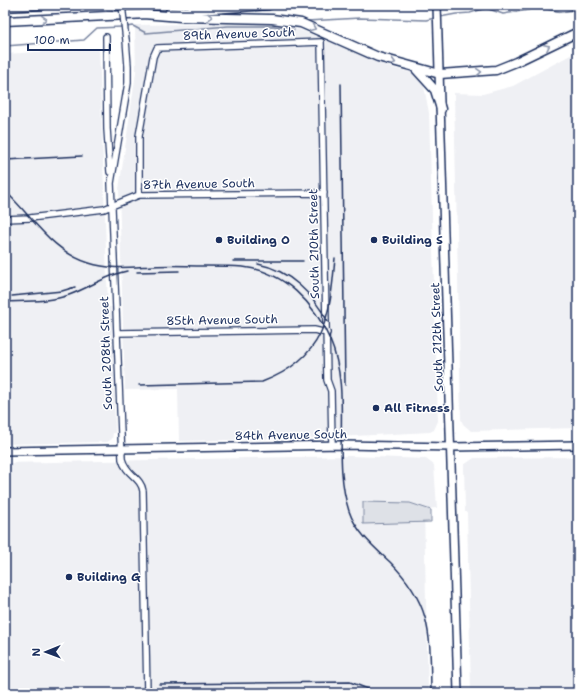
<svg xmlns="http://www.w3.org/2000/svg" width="583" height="698" viewBox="0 0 583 698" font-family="'Shantell Sans',sans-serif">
	<rect width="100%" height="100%" fill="#fff"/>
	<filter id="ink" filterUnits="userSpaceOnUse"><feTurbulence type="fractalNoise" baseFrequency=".025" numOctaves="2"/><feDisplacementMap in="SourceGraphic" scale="8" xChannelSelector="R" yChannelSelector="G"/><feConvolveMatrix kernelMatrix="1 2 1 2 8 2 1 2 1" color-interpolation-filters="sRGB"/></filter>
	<g filter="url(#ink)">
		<path fill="#eff0f4" d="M273 23 303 31 392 68 415 73 423 81 429 113 438 421 434 430 430 432 317 438 179 441 178 389 125 390 119 189 136 73 135 25Z
			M99 48 108 307H113L115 433H113L112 439 107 442 5 444 6 54Z
			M578 51V428L471 431 463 424 461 419 454 93 483 94 513 86Z
			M349 456 426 459 434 465 437 508 424 509 428 693H5V463Z
			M578 457V693H471L467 512H465L464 465 474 458Z"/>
		<path fill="#dee1e7" stroke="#7c88a2" d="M363 502 410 503 431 510V522L363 524Z"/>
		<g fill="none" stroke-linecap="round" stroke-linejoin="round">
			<path stroke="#77839f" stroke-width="1.5" d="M440 17 456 14 470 13 486 8 503 14 528 10 535 7 562 12 578 9
				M307 21 360 18 426 20 435 18
				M126 27 133 26 146 33 228 26H274L294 30
				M5 46 84 40 97 28 122 27"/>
			<defs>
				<path id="minor" d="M106 37 107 129 110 172
					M126 40 128 66V83L111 183 122 459C126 475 141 477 143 491L147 693
					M139 195V136L153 57 157 48 321 42 327 380 331 391 332 445
					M5 219 30 218 104 209 139 195 324 193
					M117 333 314 330 327 333"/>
				<path id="major" d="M437 5 458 693
					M5 451 342 445 452 447 578 445"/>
				<path id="highway" d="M5 7 42 5
					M170 12 269 5
					M143 14 181 17 272 19 301 23 378 57 440 74 496 70 516 62 578 32
					M5 21 148 14
					M415 68 435 90 441 109"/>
			</defs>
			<use href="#minor" stroke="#1b2f5e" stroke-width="8"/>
			<use href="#major" stroke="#1b2f5e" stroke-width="10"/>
			<use href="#highway" stroke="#1b2f5e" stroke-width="11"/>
			<use href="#minor" stroke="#fff" stroke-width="5.5"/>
			<use href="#major" stroke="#fff" stroke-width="7"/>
			<use href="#highway" stroke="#fff" stroke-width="8"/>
			<path stroke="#1b2f5e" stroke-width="1.5" d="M341 84 345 385
				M5 160 82 156
				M5 191C33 217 51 251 89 263 110 270 132 267 154 266 170 265 187 266 204 266 217 266 230 266 243 267 283 271 315 303 330 340 353 394 331 456 349 511 356 532 375 548 390 562 433 605 430 636 431 693
				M233 261H303
				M258 264C289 270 313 294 328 322
				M137 272 179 271
				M12 296 62 291 75 287
				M5 302C26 301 49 302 69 295 89 288 106 275 127 271
				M139 385 262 382C325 358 330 318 335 258
				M159 684 350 682 378 693"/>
			<defs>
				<path id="minor-bridge" d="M122 5 126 40"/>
			</defs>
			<use href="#minor-bridge" stroke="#1b2f5e" stroke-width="8" stroke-linecap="butt"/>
			<use href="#minor-bridge" stroke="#fff" stroke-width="5.5"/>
		</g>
		<defs><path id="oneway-chevron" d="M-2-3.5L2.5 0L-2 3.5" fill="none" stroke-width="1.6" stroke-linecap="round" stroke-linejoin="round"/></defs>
		<g stroke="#8d97ae">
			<use href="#oneway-chevron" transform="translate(210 17) rotate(1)"/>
			<use href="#oneway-chevron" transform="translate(44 19) rotate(-4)"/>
			<use href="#oneway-chevron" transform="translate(313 28) rotate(22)"/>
			<use href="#oneway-chevron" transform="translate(547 47) rotate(-26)"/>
			<use href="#oneway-chevron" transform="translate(393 62) rotate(15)"/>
			<use href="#oneway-chevron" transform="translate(479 72) rotate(-4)"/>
		</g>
	</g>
	<g fill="#1b2f5e" stroke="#fff" stroke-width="1.5">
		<circle cx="219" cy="240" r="4"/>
		<circle cx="374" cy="240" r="4"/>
		<circle cx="376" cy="408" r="4"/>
		<circle cx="69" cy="577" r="4"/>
	</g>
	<g text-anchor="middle" stroke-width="3" stroke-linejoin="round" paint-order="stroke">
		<g font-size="12" fill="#1b2f5e" stroke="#fff">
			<text transform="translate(239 34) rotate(-2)" y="4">89th Avenue South</text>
			<text transform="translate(199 184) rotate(-1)" y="4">87th Avenue South</text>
			<text transform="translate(314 244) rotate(-91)" y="4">South 210th Street</text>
			<text transform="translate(222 320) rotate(-1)" y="4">85th Avenue South</text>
			<text transform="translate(437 337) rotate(-92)" y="4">South 212th Street</text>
			<text transform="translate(106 353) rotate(-92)" y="4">South 208th Street</text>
			<text transform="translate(291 435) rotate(-1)" y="4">84th Avenue South</text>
		</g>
		<g font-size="12" font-weight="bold" fill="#1b2f5e" stroke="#fff" text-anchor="start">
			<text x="227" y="244">Building O</text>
			<text x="382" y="244">Building S</text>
			<text x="384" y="412">All Fitness</text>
			<text x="77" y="581">Building G</text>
		</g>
	</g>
	<rect width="583" height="698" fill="none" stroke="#fff" stroke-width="20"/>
	<rect x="10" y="10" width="563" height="678" fill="none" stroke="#1b2f5e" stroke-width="1.5" filter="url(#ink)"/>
	<g transform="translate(46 652) rotate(269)" stroke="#ffffff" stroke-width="3" paint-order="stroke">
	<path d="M0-3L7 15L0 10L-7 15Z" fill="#1b2f5e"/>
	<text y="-6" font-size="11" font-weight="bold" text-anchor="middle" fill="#1b2f5e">N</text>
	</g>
	<path d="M28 44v6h82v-6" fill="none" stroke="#1b2f5e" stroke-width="2"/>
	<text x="34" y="44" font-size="12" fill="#1b2f5e" stroke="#ffffff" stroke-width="3" paint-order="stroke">100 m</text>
</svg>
